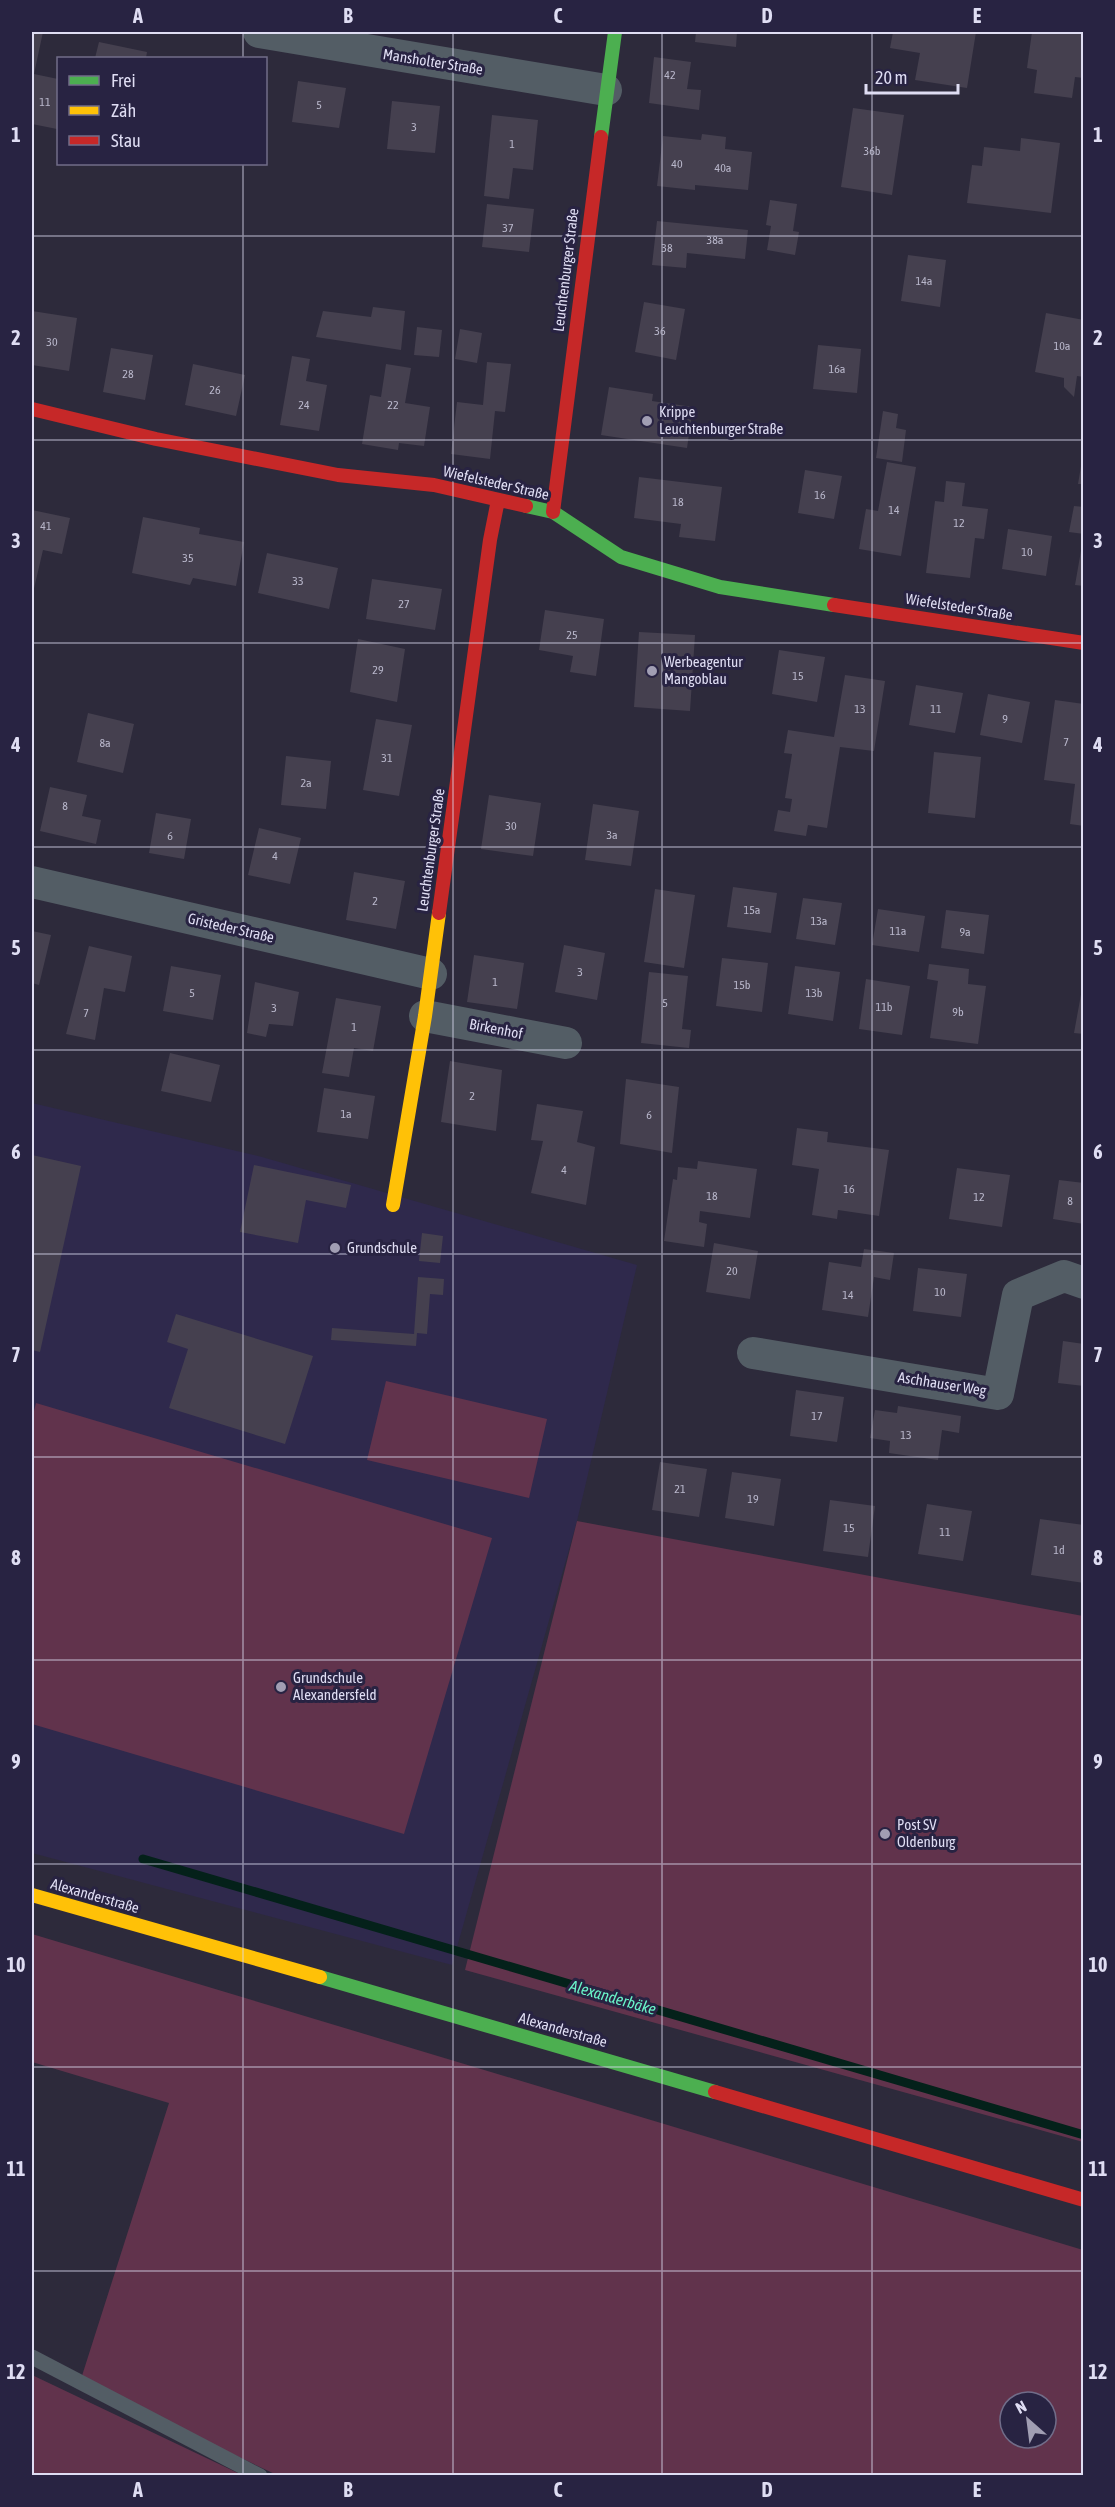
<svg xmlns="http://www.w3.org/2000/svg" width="1115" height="2507" viewBox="0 0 1115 2507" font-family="'Asap Condensed',sans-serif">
	<rect width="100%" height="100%" fill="#2d2a3b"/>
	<path fill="#2f294c" d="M32 1103 262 1157 637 1265 577 1521 452 1965 32 1853Z"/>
	<path fill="#61334c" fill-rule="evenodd" d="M386 1381 547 1419 529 1498 367 1460Z
		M36 1403 492 1538 404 1834 32 1724V1419Z
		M577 1521 1083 1616V2142L465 1970Z
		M32 1934 1083 2250V2475H277L80 2382 169 2103 32 2062ZM1010 2402H1046V2438H1010Z
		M32 2375 242 2475H32Z"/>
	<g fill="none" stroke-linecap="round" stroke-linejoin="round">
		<path stroke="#04211a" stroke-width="9" d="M143 1859 1084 2135"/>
	</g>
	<path fill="#45404f" d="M32 32H43L34 74 58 79 57 129 32 124Z
		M696 32H737L736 47 695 42Z
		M893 32H976L967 88 915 80 920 53 890 48Z
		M1032 32 1084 33V78L1075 77 1072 98 1034 93 1037 70 1027 68Z
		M99 42 147 52 146 58H95Z
		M654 57 691 62 687 89 701 90 699 110 649 103Z
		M298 81 346 88 339 128 292 122Z
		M392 101 440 106 435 153 387 149Z
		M853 108 904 115 892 195 841 187Z
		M492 115 538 120 533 170 513 168 509 199 484 196Z
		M702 134 726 137 725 149 752 152 748 190 695 185V190L657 186 663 136 701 140Z
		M1021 138 1060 143 1051 213 967 203 972 165 982 166 984 147 1020 151Z
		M770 200 797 204 793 231 799 232 795 255 767 250 771 226 766 225Z
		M487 204 534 209 529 252 482 247Z
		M657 221 748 230 745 259 687 253 686 268 652 265Z
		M908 255 946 260 940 307 901 301Z
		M644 302 685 309 676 360 635 352Z
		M373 307 405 311 401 350 316 337 323 311 371 317Z
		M32 311 77 318 69 371 32 365Z
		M1046 313 1084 320V377L1077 376 1074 397 1064 387V378L1035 372Z
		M417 327 442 330 439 357 414 355Z
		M460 329 482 333 477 363 455 359Z
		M818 345 861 349 857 393 813 389Z
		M111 348 153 355 145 400 103 392Z
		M292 356 310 359 306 381 327 385 319 431 280 425Z
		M487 362 511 364 505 412 495 411 490 459 451 454 457 402 483 405Z
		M193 364 245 375 236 416 185 405Z
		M386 364 411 368 405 403 430 407 424 446 399 443 398 450 362 444 370 395 381 397Z
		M609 387 653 394 652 401 693 407 687 448 601 435Z
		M883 411 898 414 896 428 906 430 902 462 876 458Z
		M1082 460H1084V484H1078Z
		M887 462 916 467 901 556 859 549 866 509 878 511Z
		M805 470 842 476 834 519 798 513Z
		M639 477 722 487 715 541 679 537 681 524 634 518Z
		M946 481 965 483 962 506 988 509 984 539 975 538 970 578 926 573 935 501 944 502Z
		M1074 506 1084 507V534L1069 532Z
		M32 510 70 518 62 554 43 550 32 597Z
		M143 517 200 528 199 534 244 542 236 586 193 578 190 585 132 573Z
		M1008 529 1052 536 1046 576 1002 569Z
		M1082 545 1084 546V586L1075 585Z
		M267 553 338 568 329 609 258 593Z
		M372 579 442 589 435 630 366 619Z
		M545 610 604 619 596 676 570 672 573 656 539 650Z
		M639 632 695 635 690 711 634 707Z
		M358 639 405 649 397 702 350 692Z
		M779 650 825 657 817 702 772 694Z
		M845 675 885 681 874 751 840 747 827 828 808 825 806 836 774 831 778 810 790 812 792 799 785 798 792 754 784 753 788 730 834 737Z
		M916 685 963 693 955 733 909 725Z
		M988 694 1030 702 1022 743 980 735Z
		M1055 700 1084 704V826L1070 824 1075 784 1044 780Z
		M88 713 134 724 123 773 77 762Z
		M376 719 412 725 399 796 363 790Z
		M934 752 981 757 975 818 928 813Z
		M286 756 331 761 326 809 281 805Z
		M50 787 87 795 82 816 101 820 96 844 40 831Z
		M489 795 541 803 533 856 481 849Z
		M593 804 639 811 631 866 585 860Z
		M156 813 191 819 184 859 149 853Z
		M259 828 301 838 290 884 248 875Z
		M354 872 405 881 396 929 346 920Z
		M733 887 777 893 771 933 727 927Z
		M655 889 695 895 684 968 644 962Z
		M803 898 842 903 835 945 796 939Z
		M878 909 925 916 919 952 872 945Z
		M946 910 989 915 984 954 941 948Z
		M32 931 51 935 39 985 32 983Z
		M564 945 605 953 597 1000 555 992Z
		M89 946 132 956 125 992 104 988 95 1040 66 1034Z
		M474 955 524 963 517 1009 467 1002Z
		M722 958 768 963 762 1012 716 1006Z
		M929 964 969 969 968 984 986 986 978 1044 930 1038 938 981 927 979Z
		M171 966 221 975 213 1020 163 1011Z
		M795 966 840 972 833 1021 788 1014Z
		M649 972 688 976 682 1029 691 1030 689 1048 641 1043Z
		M866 979 910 986 902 1035 859 1029Z
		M255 982 299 992 293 1026 269 1024 266 1037 247 1033Z
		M1082 989 1084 990V1034L1074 1033Z
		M336 998 381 1006 373 1051 354 1048 349 1077 322 1073Z
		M170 1053 220 1065 211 1102 161 1091Z
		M450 1061 502 1070 496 1131 441 1122Z
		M626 1079 679 1087 672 1153 620 1144Z
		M324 1088 375 1096 368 1139 317 1132Z
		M537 1104 583 1111 577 1142 595 1147 586 1205 531 1193 543 1141 531 1140Z
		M797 1128 828 1132 827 1142 889 1150 879 1216 838 1210 837 1219 812 1215 819 1169 792 1165Z
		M32 1155 81 1166 40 1352 32 1350Z
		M698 1161 757 1169 750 1218 700 1211 699 1222 707 1224 704 1247 664 1241 673 1179 677 1180 678 1167 697 1169Z
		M254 1165 351 1185 346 1208 306 1200 298 1243 240 1232Z
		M957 1168 1010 1175 1002 1227 949 1219Z
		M1059 1180 1084 1183V1224L1053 1219Z
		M422 1233 443 1236 440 1263 419 1261Z
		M714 1243 758 1251 750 1299 706 1292Z
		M864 1249 894 1253 890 1280 874 1277 868 1317 822 1310 829 1262 861 1267Z
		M918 1268 967 1274 961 1317 913 1311Z
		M418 1277 444 1279 443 1295 430 1294 427 1334 417 1333 416 1346 331 1340 332 1328 414 1334Z
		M176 1314 313 1356 285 1444 169 1408 188 1349 167 1342Z
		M1063 1341 1084 1344V1386L1058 1383Z
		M796 1390 844 1397 837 1442 790 1436Z
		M898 1406 961 1416 959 1433 942 1430 938 1460 889 1453 890 1441 870 1438 875 1410 897 1413Z
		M660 1462 707 1469 699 1517 652 1510Z
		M732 1472 781 1479 774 1526 725 1518Z
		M830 1500 875 1506 868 1557 823 1551Z
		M927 1504 972 1511 963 1561 918 1554Z
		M1040 1519 1084 1525V1583L1031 1575Z"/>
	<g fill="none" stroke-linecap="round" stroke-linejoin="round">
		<path stroke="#535d65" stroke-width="15" d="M32 2357 260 2476"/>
		<path stroke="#535d65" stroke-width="32" d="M259 32 606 90
			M32 882 431 974
			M425 1016 566 1043
			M753 1353 998 1394 1018 1295 1064 1276 1084 1283"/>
		<path stroke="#4caf50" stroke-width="14" d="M601 137 615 32
			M526 506 553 512 621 557 720 587 834 605
			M320 1977 715 2092"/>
		<path stroke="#ffc107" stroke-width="14" d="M393 1205 425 1016 439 913
			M32 1895 320 1977"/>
		<path stroke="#c62828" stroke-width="14" d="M32 409 156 439 338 475 434 485 526 506
			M553 512 601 137
			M834 605 1084 643
			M439 913 490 540 498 500
			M715 2092 1084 2200"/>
	</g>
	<path fill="none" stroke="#dfddf3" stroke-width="1.5" stroke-opacity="0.55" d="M243 32V58M453 32V2476M662 32V2476M872 32V2476M243 164V2476M32 236H1084M32 440H1084M32 643H1084M32 847H1084M32 1050H1084M32 1254H1084M32 1457H1084M32 1660H1084M32 1864H1084M32 2067H1084M32 2271H1084"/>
	<g fill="#a19eb3" stroke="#282342" stroke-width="2">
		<circle cx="647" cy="421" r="6"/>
		<circle cx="652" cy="671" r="6"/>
		<circle cx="335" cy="1248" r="6"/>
		<circle cx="281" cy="1687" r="6"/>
		<circle cx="885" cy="1834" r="6"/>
	</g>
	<g text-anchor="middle" stroke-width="6" stroke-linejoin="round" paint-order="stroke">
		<g font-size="12" fill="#b8b6ca">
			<text x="670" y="79">42</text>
			<text x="45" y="106">11</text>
			<text x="319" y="109">5</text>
			<text x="414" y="131">3</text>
			<text x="512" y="148">1</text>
			<text x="872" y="155">36b</text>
			<text x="677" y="168">40</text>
			<text x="723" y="172">40a</text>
			<text x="508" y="232">37</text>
			<text x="715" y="244">38a</text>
			<text x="667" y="252">38</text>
			<text x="924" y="285">14a</text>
			<text x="660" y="335">36</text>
			<text x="52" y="346">30</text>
			<text x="1062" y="350">10a</text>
			<text x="837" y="373">16a</text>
			<text x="128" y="378">28</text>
			<text x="215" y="394">26</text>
			<text x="304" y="409">24</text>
			<text x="393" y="409">22</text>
			<text x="820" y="499">16</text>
			<text x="678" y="506">18</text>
			<text x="894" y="514">14</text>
			<text x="959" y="527">12</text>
			<text x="46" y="530">41</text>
			<text x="1027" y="556">10</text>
			<text x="188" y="562">35</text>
			<text x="298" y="585">33</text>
			<text x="404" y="608">27</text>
			<text x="572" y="639">25</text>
			<text x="378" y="674">29</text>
			<text x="798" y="680">15</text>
			<text x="860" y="713">13</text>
			<text x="936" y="713">11</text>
			<text x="1005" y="723">9</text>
			<text x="1066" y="746">7</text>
			<text x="105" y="747">8a</text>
			<text x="387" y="762">31</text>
			<text x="306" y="787">2a</text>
			<text x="65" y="810">8</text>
			<text x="511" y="830">30</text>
			<text x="612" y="839">3a</text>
			<text x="170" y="840">6</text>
			<text x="275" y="860">4</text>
			<text x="375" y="905">2</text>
			<text x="752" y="914">15a</text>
			<text x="819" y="925">13a</text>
			<text x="898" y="935">11a</text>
			<text x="965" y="936">9a</text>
			<text x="580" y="976">3</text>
			<text x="495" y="986">1</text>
			<text x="742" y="989">15b</text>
			<text x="192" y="997">5</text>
			<text x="814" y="997">13b</text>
			<text x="665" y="1007">5</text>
			<text x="884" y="1011">11b</text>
			<text x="274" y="1012">3</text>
			<text x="958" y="1016">9b</text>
			<text x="86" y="1017">7</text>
			<text x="354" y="1031">1</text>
			<text x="472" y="1100">2</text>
			<text x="346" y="1118">1a</text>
			<text x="649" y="1119">6</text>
			<text x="564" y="1174">4</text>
			<text x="849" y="1193">16</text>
			<text x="712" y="1200">18</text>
			<text x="979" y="1201">12</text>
			<text x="1070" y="1205">8</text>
			<text x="732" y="1275">20</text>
			<text x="940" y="1296">10</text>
			<text x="848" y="1299">14</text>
			<text x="817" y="1420">17</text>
			<text x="906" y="1439">13</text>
			<text x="680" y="1493">21</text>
			<text x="753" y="1503">19</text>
			<text x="849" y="1532">15</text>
			<text x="945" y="1536">11</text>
			<text x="1059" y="1554">1d</text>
		</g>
		<g font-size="15" fill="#dfddf3" stroke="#282342">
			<text transform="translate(433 62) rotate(9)" y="5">Mansholter Straße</text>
			<text transform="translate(566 270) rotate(-83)" y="5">Leuchtenburger Straße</text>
			<text transform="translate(496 483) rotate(13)" y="5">Wiefelsteder Straße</text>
			<text transform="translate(959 607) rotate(9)" y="5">Wiefelsteder Straße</text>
			<text transform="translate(431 850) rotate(-82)" y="5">Leuchtenburger Straße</text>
			<text transform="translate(231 928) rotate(13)" y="5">Gristeder Straße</text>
			<text transform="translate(496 1029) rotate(11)" y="5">Birkenhof</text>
			<text transform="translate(942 1384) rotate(9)" y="5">Aschhauser Weg</text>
			<text transform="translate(95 1896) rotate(16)" y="5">Alexanderstraße</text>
			<text transform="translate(563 2030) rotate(16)" y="5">Alexanderstraße</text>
		</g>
		<g font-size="15" fill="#dfddf3" stroke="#282342" text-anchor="start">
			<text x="659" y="417">Krippe<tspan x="659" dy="17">Leuchtenburger Straße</tspan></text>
			<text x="664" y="667">Werbeagentur<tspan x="664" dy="17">Mangoblau</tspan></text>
			<text x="347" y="1253">Grundschule</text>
			<text x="293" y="1683">Grundschule<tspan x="293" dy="17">Alexandersfeld</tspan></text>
			<text x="897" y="1830">Post SV<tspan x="897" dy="17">Oldenburg</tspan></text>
		</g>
		<g font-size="16" font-style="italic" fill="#69f3c8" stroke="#282342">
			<text transform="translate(613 1997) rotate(16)" y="6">Alexanderbäke</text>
		</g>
	</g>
	<rect width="1115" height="2507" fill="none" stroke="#282342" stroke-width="66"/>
	<rect x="57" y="57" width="210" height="108" fill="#282342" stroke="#716d89" stroke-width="1.5"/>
	<rect x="69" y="76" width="30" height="9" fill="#4caf50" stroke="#716d89" stroke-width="1.5"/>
	<text x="111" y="87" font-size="18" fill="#dfddf3">Frei</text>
	<rect x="69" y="106" width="30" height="9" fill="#ffc107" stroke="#716d89" stroke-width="1.5"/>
	<text x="111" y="117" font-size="18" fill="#dfddf3">Zäh</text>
	<rect x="69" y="136" width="30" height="9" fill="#c62828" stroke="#716d89" stroke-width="1.5"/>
	<text x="111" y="147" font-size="18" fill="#dfddf3">Stau</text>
	<g transform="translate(1028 2420) rotate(332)"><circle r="28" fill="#282342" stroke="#716d89" stroke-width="1.5"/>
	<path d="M0-4.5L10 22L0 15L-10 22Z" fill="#a19eb3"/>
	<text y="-9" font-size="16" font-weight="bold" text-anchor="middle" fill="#dfddf3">N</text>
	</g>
	<path d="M866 84v9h92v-9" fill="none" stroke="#dfddf3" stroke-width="3"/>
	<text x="875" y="84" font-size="18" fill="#dfddf3" stroke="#282342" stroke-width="4.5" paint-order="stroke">20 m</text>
	<rect x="33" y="33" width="1049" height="2441" fill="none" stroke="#dfddf3" stroke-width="2"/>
	<g font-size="20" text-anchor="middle" font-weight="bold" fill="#dfddf3">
		<text x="138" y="23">A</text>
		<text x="348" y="23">B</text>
		<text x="558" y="23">C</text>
		<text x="767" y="23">D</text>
		<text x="977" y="23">E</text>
		<text x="16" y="142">1</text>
		<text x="1098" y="142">1</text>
		<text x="16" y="345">2</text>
		<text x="1098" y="345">2</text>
		<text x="16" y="548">3</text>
		<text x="1098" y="548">3</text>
		<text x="16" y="752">4</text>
		<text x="1098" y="752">4</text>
		<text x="16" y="955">5</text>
		<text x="1098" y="955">5</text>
		<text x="16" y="1159">6</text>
		<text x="1098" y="1159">6</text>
		<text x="16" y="1362">7</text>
		<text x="1098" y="1362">7</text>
		<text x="16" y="1565">8</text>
		<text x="1098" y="1565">8</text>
		<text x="16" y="1769">9</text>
		<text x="1098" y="1769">9</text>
		<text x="16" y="1972">10</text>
		<text x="1098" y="1972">10</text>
		<text x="16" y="2176">11</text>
		<text x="1098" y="2176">11</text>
		<text x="16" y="2379">12</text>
		<text x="1098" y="2379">12</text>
		<text x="138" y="2497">A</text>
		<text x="348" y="2497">B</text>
		<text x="558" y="2497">C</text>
		<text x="767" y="2497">D</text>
		<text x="977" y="2497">E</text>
	</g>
</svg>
